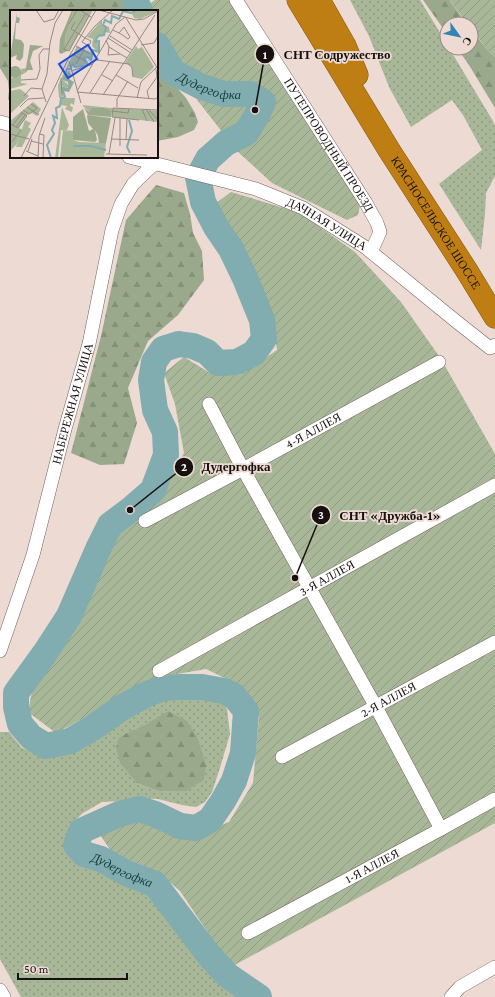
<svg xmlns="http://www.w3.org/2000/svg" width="495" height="997" viewBox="0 0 495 997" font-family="'Crimson Pro',serif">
	<defs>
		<pattern id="grass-dots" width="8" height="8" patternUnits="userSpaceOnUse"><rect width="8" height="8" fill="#a7b798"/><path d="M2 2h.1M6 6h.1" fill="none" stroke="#8f9c82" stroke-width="1.8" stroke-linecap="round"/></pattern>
		<pattern id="forest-firs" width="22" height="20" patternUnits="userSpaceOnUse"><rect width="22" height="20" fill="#9aa98b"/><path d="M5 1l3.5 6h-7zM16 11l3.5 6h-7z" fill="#849077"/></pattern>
		<pattern id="garden-furrows" width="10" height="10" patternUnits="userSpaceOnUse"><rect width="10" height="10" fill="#a7b798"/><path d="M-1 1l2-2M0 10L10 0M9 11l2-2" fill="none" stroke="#8f9c82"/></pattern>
	</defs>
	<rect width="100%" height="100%" fill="#ecdad3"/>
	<path fill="url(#grass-dots)" fill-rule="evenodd" d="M350 0H420L447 44V48H449L493 121 495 126V176L486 193 485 214 481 250 439 184 482 150 463 115 452 100 411 127 389 87 369 36Z
		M193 691 220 695 227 709 230 734 219 771 212 792 205 802 196 807 182 805 158 799 137 798 121 801 102 802 83 813 69 826 67 840 74 852 105 873 129 877 148 889 164 916 206 971 244 997H21L0 959V732H9L22 748 36 753 61 755 85 746 108 728 138 703 162 694ZM148 723 186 791H158L137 783 133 730Z"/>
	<path fill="url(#forest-firs)" d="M0 0H148L140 11H11V104L8 99 9 90 8 81 0 68Z
		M423 0H449L467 24H447V34Z
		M471 29 488 51 495 57V108L469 65 457 48H471Z
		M157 63 162 71 186 98 195 113 198 122 194 130 178 137 157 141Z
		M156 185 184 193 190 214 193 233 202 251 204 280 178 315 148 341 128 388 137 423 124 464 100 465 71 453 101 336 126 220Z
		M168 711 187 721 197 737 206 764 204 780 186 791H158L137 783 120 763 116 748 119 738 133 730 148 723Z"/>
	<path fill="url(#garden-furrows)" d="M155 0H230L362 195 358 215 347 220 272 183 237 151 173 69 157 28V11H151L148 5Z
		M449 0H495V57L488 51 471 28V24H468Z
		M231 192 300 213 355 252 401 302 441 359 495 454V823L231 967 180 891 158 872 113 854 98 832 146 819 194 836 229 822 253 783 259 717 241 686 206 669 160 677 56 733 28 712 34 681 73 621 118 534 158 495 184 453 175 404 164 373 184 357 210 373 240 375 277 350 274 332 263 299 216 203Z"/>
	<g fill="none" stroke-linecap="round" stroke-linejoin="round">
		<g stroke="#81acb0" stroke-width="26">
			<path d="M135 0 140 11"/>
			<path id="s1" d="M157 45 173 72 200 86 223 94H250L263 102 257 115 246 133 226 143 208 159 198 177 203 202 216 227 231 249 245 278 262 320 264 339 254 353 237 362 218 363 207 352 193 346 179 344 163 349 154 362 151 380 155 410 165 432 166 455 153 490 130 510 110 525 99 547 69 616 45 653 16 693V707L20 724 31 737 46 746 70 741 94 727 121 708 145 695 163 688 181 687H202L224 691 234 696 246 711 243 753 234 781 223 801 210 820 196 828 180 826 155 814 139 809 119 814 81 831 76 845 84 854 101 859 126 873 155 884 208 954 227 975 259 997"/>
		</g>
		<defs>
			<g id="street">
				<path id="s2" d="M236 0 366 203 377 223 380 232 371 252"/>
				<path d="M0 122 11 125"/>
				<path id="s3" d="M129 157 256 189 303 208 365 247 457 322 490 348 495 345"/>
				<path d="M209 404 243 469 376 707 441 829"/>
				<path id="s4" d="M145 521 243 469 439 362"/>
				<path id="s5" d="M0 651 33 555 65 429 89 344 112 230 121 204 133 184 154 164"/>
				<path id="s6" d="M159 671 495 485"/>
				<path id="s7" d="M282 757 495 642"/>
				<path id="s8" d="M248 933 441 829 495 799"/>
				<path d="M0 990 4 997"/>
				<path d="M451 997 460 987 495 967"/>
			</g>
			<g id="highway">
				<path id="s9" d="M298 0 389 150 467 271 495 317"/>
				<path d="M319 0 345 46 357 75"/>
			</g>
		</defs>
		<use href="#street" stroke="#75645e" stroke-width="14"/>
		<use href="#highway" stroke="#845812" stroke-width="23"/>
		<use href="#street" stroke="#fff" stroke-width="13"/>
		<use href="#highway" stroke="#be7e14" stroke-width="22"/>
	</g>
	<g text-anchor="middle" stroke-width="3.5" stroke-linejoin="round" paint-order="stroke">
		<g font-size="12" fill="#17100e" stroke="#ecdad3">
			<text dy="4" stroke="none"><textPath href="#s2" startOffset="172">ПУТЕПРОВОДНЫЙ ПРОЕЗД</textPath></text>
			<text dy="4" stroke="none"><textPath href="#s9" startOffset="262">КРАСНОСЕЛЬСКОЕ ШОССЕ</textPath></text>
			<text dy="4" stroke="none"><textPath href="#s3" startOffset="210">ДАЧНАЯ УЛИЦА</textPath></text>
			<text dy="4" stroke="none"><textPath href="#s5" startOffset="258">НАБЕРЕЖНАЯ УЛИЦА</textPath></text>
			<text dy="4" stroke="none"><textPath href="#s4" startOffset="191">4-Я АЛЛЕЯ</textPath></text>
			<text dy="4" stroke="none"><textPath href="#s6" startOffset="192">3-Я АЛЛЕЯ</textPath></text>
			<text dy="4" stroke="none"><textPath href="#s7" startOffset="121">2-Я АЛЛЕЯ</textPath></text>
			<text dy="4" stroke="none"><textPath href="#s8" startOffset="141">1-Я АЛЛЕЯ</textPath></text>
		</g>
		<g font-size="13" font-style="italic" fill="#143e41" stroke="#ecdad3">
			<text dy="5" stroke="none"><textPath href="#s1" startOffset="71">Дудергофка</textPath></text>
			<text dy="5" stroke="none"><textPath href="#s1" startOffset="1537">Дудергофка</textPath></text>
		</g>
	</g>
	<g transform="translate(10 10)">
		<rect width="148" height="148" fill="#ecdad3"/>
		<path d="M92 10V15L99 17 100 23 95 22 96 16 94 25 87 26 85 33 89 32 88 42 82 36 83 29 77 27ZM126 36 128 39 132 37 144 57 132 69 123 67 122 57 115 53ZM17 58 15 63 11 65V73L18 74 0 79V68L9 67 11 59ZM52 88H65L64 95 61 93 60 96 63 97 62 102 55 99 57 96 50 95ZM72 95 101 98H103L102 101 81 98 79 102ZM15 110 21 113 18 117 21 119 12 137H6ZM53 120 64 121 63 130 69 132 96 133 94 148H50Z" fill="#a7b798"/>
		<path d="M62 0 64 3 55 27 57 41 51 44 49 42 50 29ZM7 3V7L10 8 9 13H6L5 29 11 30 14 34 13 47 10 51 6 49 7 45 0 48ZM20 35 33 36 23 41 20 51 23 60H18L15 63ZM-1 62a6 6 0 1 1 12 0a6 6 0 1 1-12 0ZM59 60 61 65 59 69 64 72 59 82 54 81 56 84 52 79 53 76 57 79 59 77 58 72 53 70ZM74 98 79 102 81 98H94L102 101 101 107 78 105ZM73 99 79 121 83 119 78 113 77 105 101 108 96 133H89L88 126 85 120 87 130 85 132 63 130V107Z" fill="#9aa98b"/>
		<path d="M63 0H83L59 41 54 38 55 27ZM127 0H148V1L130 9 124 8 122 4ZM67 36 82 43 81 49 74 47 77 54 66 56 63 54 60 58 59 56 53 70 60 76 56 78 52 76 55 85 49 88 48 75ZM10 79 19 86 0 104V81ZM23 92 31 99 27 106 22 103 17 105 9 118 13 120 6 135 0 141V111ZM52 97 59 115 57 120H51L48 148H45ZM103 98 148 101V112L102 107Z" fill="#a7b798"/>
		<path fill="none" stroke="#81acb0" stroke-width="2" d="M119 110 122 121 117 137 120 143M63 136H81L96 140M41 148 37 135 44 124 42 120 45 113 43 106 47 108 46 98 50 96 51 88 55 87 52 78 58 79 60 75 59 70 54 69 57 59H60L63 54 65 57 78 55 74 48 78 47 81 50 83 40 89 42V31L85 32 88 26 94 25 96 17 93 15 95 10 101 13 102 6 109 9 113 1 121 3 127 0"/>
		<path fill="none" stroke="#978984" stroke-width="1" d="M26 0 34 12 44 9 49 0M70 0 81 7M89 0 126 10 134 9 148 1M116 8 148 59M65 12 61 19 69 24 75 28 81 31 79 36 72 32 75 28 85 16 103 0M59 14 67 0M103 20 111 24 118 29 120 27 114 17 109 23M68 24 59 41 54 39 76 3M69 24 79 6M100 26 122 40M98 28 121 43M96 30 99 37 117 48M131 35 144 33 148 26M66 36 80 44M99 37 98 45 110 44M62 44 75 51M87 50 119 54 122 58 123 67M59 51 71 93M66 54 74 40M61 61 83 54M92 65 103 71M106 65 128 78M51 68 52 84M11 70 27 69 30 59 29 45 33 39H39M67 81 106 14 115 7M67 82 145 89 148 87M80 83 100 51M93 85 145 5M14 86 21 78 32 79M127 88 131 72 148 56M139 89 137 81 147 67 146 59M36 92 32 79 37 64 40 33 45 13 53 0M10 97 18 89 34 88M17 97 29 105M107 97V89L118 71M132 99 137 111M136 99 144 112M13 100 19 104 27 98 21 94M139 100 148 110M102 101 118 103 119 99M129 110 102 107 103 98 148 100M0 114 8 118 17 106 11 102M2 116 12 103M6 117 15 105M0 124 19 129M29 124 34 125 33 147M101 129 129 130M116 130 117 109M21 131 33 134M2 132 11 120M110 136V108M16 141 28 146M18 141 22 129M96 144 137 145M99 144 105 108M11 148 61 43 86 0M28 148 29 126 35 108"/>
		<path fill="#1d4ed8" fill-opacity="0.15" stroke="#1d4ed8" stroke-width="2" d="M78 35 87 49 58 68 49 54Z"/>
		<rect width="148" height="148" fill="none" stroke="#17100e" stroke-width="2"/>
	</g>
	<path fill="none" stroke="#17100e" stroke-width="1.5" d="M255 110L265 54M130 510L184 467M295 578L321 515"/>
	<g fill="#17100e" stroke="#ecdad3" stroke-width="1.5">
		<circle cx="255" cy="110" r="4"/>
		<circle cx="130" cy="510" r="4"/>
		<circle cx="295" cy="578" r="4"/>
		<circle cx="265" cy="54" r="10"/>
		<circle cx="184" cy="467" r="10"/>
		<circle cx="321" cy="515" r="10"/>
	</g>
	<g font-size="12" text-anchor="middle" font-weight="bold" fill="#fff">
		<text x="265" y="59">1</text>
		<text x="184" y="471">2</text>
		<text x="321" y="519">3</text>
	</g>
	<g font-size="13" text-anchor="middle" font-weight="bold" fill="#17100e" stroke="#ecdad3" stroke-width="3.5" stroke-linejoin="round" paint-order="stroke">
		<text x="337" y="59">СНТ Содружество</text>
		<text x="236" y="471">Дудергофка</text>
		<text x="390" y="520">СНТ «Дружба-1»</text>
	</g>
	<g transform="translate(459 36) rotate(123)"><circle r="19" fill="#ecdad3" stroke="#978984"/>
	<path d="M0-3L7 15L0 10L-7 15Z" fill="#3284b4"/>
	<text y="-6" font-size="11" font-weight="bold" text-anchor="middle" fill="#17100e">С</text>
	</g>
	<path d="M18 973v6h109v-6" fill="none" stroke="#17100e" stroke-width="2"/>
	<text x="24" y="973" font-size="12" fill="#17100e" stroke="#ecdad3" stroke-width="3" paint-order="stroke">50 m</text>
</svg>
